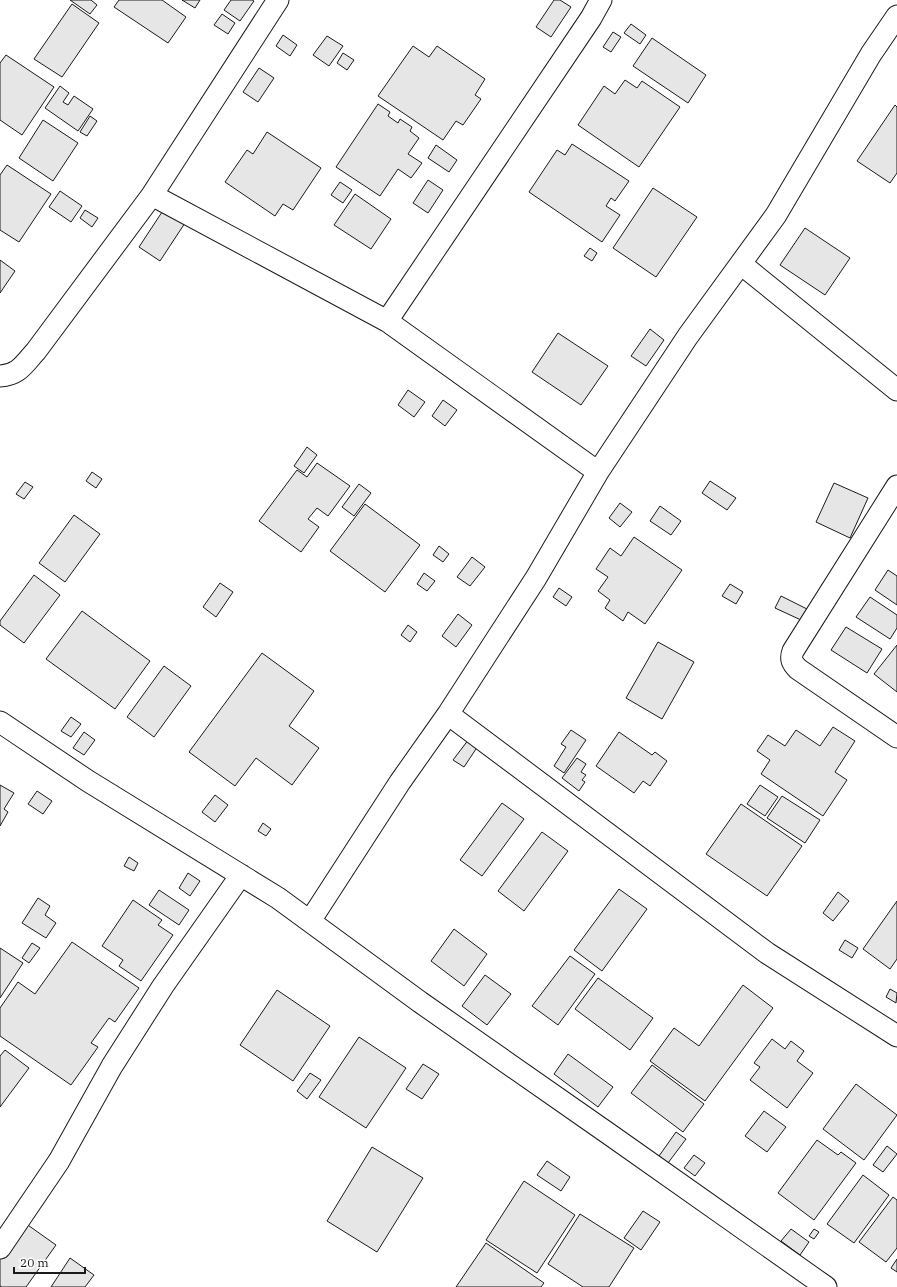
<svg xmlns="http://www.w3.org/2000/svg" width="897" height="1287" viewBox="0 0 897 1287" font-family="'IBM Plex Serif',serif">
	<rect width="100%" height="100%" fill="#fff"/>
	<path fill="#e6e6e6" stroke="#1a1a1a" d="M70 0H91L97 5 90 14Z
		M119 0H162L186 17 168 43 114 7Z
		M182 0H200L195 8Z
		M231 0H252L254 1 240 21 224 10Z
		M554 0H560L571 7 551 37 536 27Z
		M72 4 99 23 62 77 34 59Z
		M222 14 235 23 228 34 214 25Z
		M631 24 646 35 640 44 624 33Z
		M613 32 621 37 611 52 603 47Z
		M283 35 297 45 290 56 276 46Z
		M327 36 343 46 329 66 313 55Z
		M652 38 706 75 688 103 633 66Z
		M413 46 429 57 437 46 485 79 475 95 481 99 463 125 456 121 443 140 378 96Z
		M343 53 354 60 347 70 337 63Z
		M6 55 54 87 22 135 0 120V63Z
		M259 68 274 78 258 102 243 92Z
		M625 80 637 88 642 81 680 107 639 167 578 125 604 86 615 94Z
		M60 86 69 93 63 102 68 105 74 96 93 109 78 131 45 108Z
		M378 104 390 112 388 116 398 123 400 119 412 127 410 131 419 138 408 154 422 163 411 178 398 169 380 196 336 167Z
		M895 105 897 107V173L890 183 857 161Z
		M90 116 97 121 87 136 80 132Z
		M43 120 78 143 53 181 19 158Z
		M267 132 321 168 293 210 283 204 275 216 225 182 247 150 253 154Z
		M572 144 629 181 615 201 611 198 606 206 620 215 602 242 529 192 557 150 565 155Z
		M436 145 457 160 449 172 428 158Z
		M7 165 51 194 19 242 0 230V175Z
		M428 180 443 190 428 213 413 203Z
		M340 182 352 190 343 203 331 195Z
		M653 188 697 217 656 277 613 248Z
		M60 191 82 206 71 222 49 207Z
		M355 194 391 219 371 249 334 225Z
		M164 209 185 223 160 261 139 247Z
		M85 210 98 218 92 227 80 218Z
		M805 228 850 258 825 295 780 265Z
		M590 248 597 253 592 261 584 256Z
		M0 260 15 271 0 293Z
		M650 329 664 340 646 366 631 356Z
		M558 333 608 366 581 405 532 372Z
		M408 390 425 402 414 417 398 405Z
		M443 400 457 410 445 426 432 416Z
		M307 447 317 455 304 473 294 466Z
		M317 463 350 486 328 516 317 508 308 519 319 527 301 552 259 521 297 470 307 477Z
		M92 472 102 479 96 488 86 481Z
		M710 481 736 498 727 510 702 493Z
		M25 482 33 487 24 499 16 494Z
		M834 483 868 498 850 538 816 522Z
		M359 484 371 493 354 516 342 507Z
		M620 503 632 512 620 527 609 518Z
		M365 504 420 545 385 592 330 551Z
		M660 506 681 521 671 535 650 521Z
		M74 515 100 534 65 582 39 563Z
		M634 537 682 570 645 624 628 612 623 621 605 608 610 600 598 591 608 577 596 569 610 548 621 556Z
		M439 546 449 554 443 562 433 555Z
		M472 557 485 567 470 586 457 577Z
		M888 570 897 576V605L875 590Z
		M424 573 435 581 427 591 417 584Z
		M34 575 60 595 24 643 0 625V621Z
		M220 583 233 592 216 617 203 607Z
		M730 584 743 592 736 604 722 596Z
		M559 588 572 597 566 606 553 597Z
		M781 596 807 609 801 620 775 608Z
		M870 597 897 615V628L890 639 856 617Z
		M82 611 150 661 115 709 46 659Z
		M458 614 472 625 456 647 442 636Z
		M408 625 417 632 410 642 401 635Z
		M846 627 882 649 867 673 831 650Z
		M658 642 694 662 662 719 626 698Z
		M897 645V692L874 674Z
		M262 653 314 691 289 726 319 748 292 785 256 758 235 786 189 752Z
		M164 666 191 686 154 737 127 717Z
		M71 717 81 724 71 737 61 731Z
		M833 727 855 741 835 772 847 780 823 816 761 774 770 760 757 751 768 735 785 746 796 730 820 746Z
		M571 730 586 740 564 773 554 766 566 747 561 744Z
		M84 732 95 740 84 755 73 748Z
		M619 732 652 755 655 752 667 761 650 786 643 781 634 793 596 766Z
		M469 739 478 746 464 767 453 760Z
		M577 758 586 764 581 772 586 775 582 780 585 782 579 791 562 778Z
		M0 785 14 793 4 809 8 812 0 826Z
		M760 785 778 797 765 816 747 804Z
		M37 791 52 801 43 814 28 804Z
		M215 795 228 805 215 822 202 812Z
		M782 796 820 820 805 843 767 818Z
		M502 803 524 819 482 876 460 860Z
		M741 804 802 846 767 896 706 854Z
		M263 823 271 829 266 836 258 831Z
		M542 832 568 851 524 911 498 891Z
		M129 857 138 863 134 871 124 866Z
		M188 873 200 881 190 896 179 888Z
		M619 889 647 909 602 971 574 950Z
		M159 890 189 910 179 925 149 905Z
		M838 892 849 901 833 921 823 913Z
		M38 898 50 906 45 915 56 923 46 938 22 923Z
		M133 900 162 920 158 925 173 935 141 981 119 966 123 960 102 946Z
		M897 901V959L890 969 863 949Z
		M454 929 487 954 464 986 431 961Z
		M845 940 858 948 852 958 839 950Z
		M72 942 139 988 115 1022 109 1018 91 1043 98 1047 71 1085 0 1036V1008L18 982 35 994Z
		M32 943 40 948 29 963 22 958Z
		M0 948 23 963 0 998Z
		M570 956 595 974 558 1025 532 1006Z
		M485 975 511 994 487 1025 462 1006Z
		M598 978 653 1018 630 1050 575 1009Z
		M743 985 773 1008 705 1101 650 1061 674 1028 699 1046Z
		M890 989 897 993 896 1003 886 997Z
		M277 990 330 1026 293 1081 240 1045Z
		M359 1037 406 1068 366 1128 319 1097Z
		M772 1039 785 1049 791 1041 804 1051 797 1061 813 1073 787 1108 750 1080 760 1067 754 1063Z
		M5 1050 29 1068 0 1107V1056Z
		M568 1054 613 1087 598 1107 554 1074Z
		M423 1064 439 1074 422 1099 406 1089Z
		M652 1065 704 1104 683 1132 631 1093Z
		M310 1073 321 1080 307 1099 297 1091Z
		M856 1084 897 1115 864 1160 823 1129Z
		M764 1111 786 1127 767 1152 745 1136Z
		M676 1132 686 1139 668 1163 659 1156Z
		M817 1140 838 1155 841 1152 856 1163 814 1220 778 1193Z
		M887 1146 897 1154 883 1172 873 1165Z
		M372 1147 423 1178 377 1252 327 1221Z
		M694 1155 705 1163 695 1176 684 1168Z
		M547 1161 570 1177 561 1191 537 1175Z
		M863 1175 889 1195 854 1243 827 1224Z
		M524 1181 575 1215 537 1273 486 1240Z
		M893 1197 897 1200V1248L886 1262 859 1242Z
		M643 1211 660 1222 641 1250 624 1238Z
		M580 1214 634 1248 609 1287H583L548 1264Z
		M25 1223 56 1245 26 1287H2L0 1286V1258Z
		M791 1229 809 1242 800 1255 781 1241Z
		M814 1229 819 1232 814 1239 809 1236Z
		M486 1243 544 1283 541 1287H456Z
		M70 1258 94 1275 85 1287H51Z
		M897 1259V1272L891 1268Z"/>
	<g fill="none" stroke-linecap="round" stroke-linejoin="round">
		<defs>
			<path id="street" d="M152 195 387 321 591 18 601 0
				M741 264 897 390
				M387 321 598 472
				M0 376C19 375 24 364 36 351L152 195 278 0
				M897 486 793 651C790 659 792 663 798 669L897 737
				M448 714 767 953 897 1036
				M0 722 88 781 278 898 420 1002 609 1134 826 1287
				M310 921 400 782 448 714 536 578 598 472 688 336 776 215 871 54 897 16
				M0 1248 59 1161 112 1066 163 986 241 875"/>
		</defs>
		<use href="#street" stroke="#1a1a1a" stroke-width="23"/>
		<use href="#street" stroke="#fff" stroke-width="21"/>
	</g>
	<path d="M14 1267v6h71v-6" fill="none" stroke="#1a1a1a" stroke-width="2"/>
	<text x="20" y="1267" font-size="12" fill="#1a1a1a" stroke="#ffffff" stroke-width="3" paint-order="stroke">20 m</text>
</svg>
